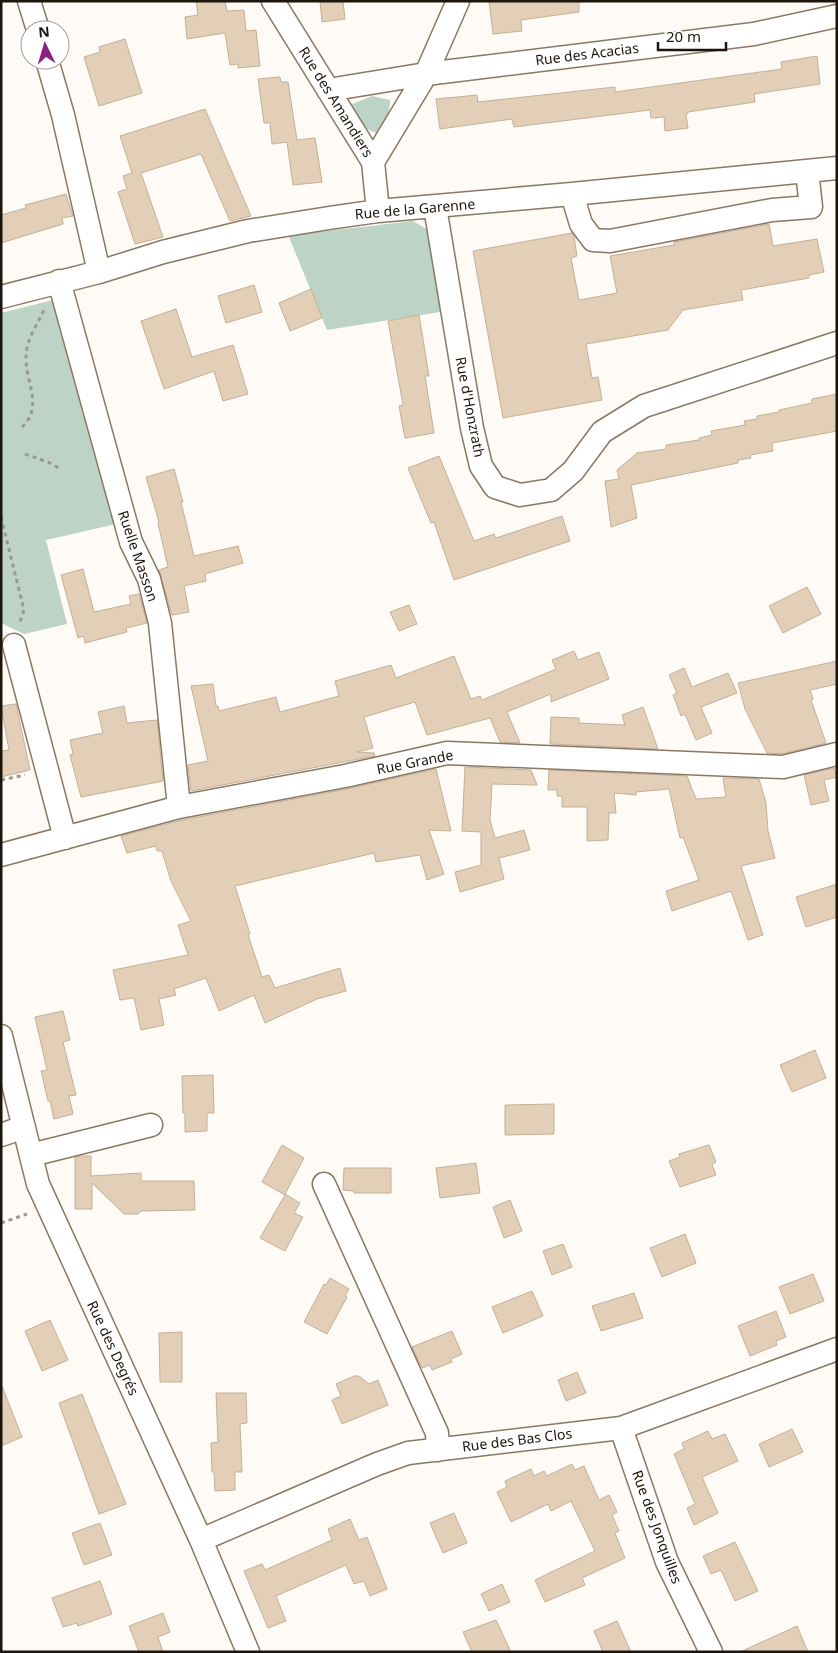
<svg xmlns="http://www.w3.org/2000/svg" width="838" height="1653" viewBox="0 0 838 1653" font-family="'Noto Sans',sans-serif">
	<rect width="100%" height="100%" fill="#fefaf5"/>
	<path fill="#bcd3c5" d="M372 96 390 100C389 115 387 124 376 133L360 126 352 104Z
		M413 221 433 233 446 311 327 330 289 237 301 234Z
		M53 300 116 524 46 540 67 624 24 634 1 623V313Z"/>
	<path fill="#e3ceb7" stroke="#c4b099" d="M196 1H225L227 11 244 10 246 31 256 30 260 66 238 68V64L230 65 225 33 187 39 185 17 198 15Z
		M320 1H343L345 19 322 22Z
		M489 1H579V12L521 20 522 31 493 34Z
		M125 39 142 93 99 106 84 57 100 52 99 47Z
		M817 56 820 84 754 94 755 102 688 112V113L686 114 688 128 665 131 664 117 651 118 650 110 514 127 512 119 440 129 436 99 477 95 478 102 615 87V92L782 69 781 62Z
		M280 77 281 82H288L297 140 315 138 322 182 293 185 287 142 272 144 270 123H264L258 79Z
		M205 109 251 216 230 221 201 154 141 173 163 237 135 244 118 192 127 189 123 176 132 173 120 136Z
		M66 194 73 216 62 218 63 224 1 243V215L26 208 25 205Z
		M769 224 773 246 817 239 824 272 809 275V278L741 290 743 300 683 310 668 330 586 344 592 378 598 377 602 400 503 418 473 251 572 233 574 236 577 256 571 258 579 300 617 293 610 256 674 245V242Z
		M254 285 262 312 226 323 218 296Z
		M311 289 322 318 290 331 279 303Z
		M176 309 192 357 233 345 248 394 223 401 214 371 164 389 141 321Z
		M419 315 429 376H425L434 433 405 438 399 406 403 405 388 321Z
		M837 394V431L772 443 773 451 750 455 751 458 738 460V463L631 485 637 518 611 527 605 481 619 479 617 470 637 453 666 449V445L699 440V438L712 435 711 431 745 425 744 421 757 419V416L779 412V410L812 403V399Z
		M439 456 474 541 494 534 496 538 562 516 570 541 454 580 434 522 431 523 408 468Z
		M174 469 183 502H181L194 556 238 546 243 563 205 574 206 581 184 586 189 612 172 615 159 570 168 567 158 523 159 522 146 477Z
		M83 569 94 612 131 604 129 596 139 594 147 623 126 628 127 632 85 643 84 636 78 638 61 575Z
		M807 587 821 614 783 633 769 606Z
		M409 605 417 624 399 631 390 612Z
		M574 651 578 660 599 652 609 679 551 702V694L507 712 520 743 500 742 490 718 427 735 415 702 364 717 373 748 357 752 374 753 375 756 191 791 188 765 208 761 191 686 213 684 216 706H218L219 711 276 697 280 712 339 696 335 681 391 665 396 678 454 656 471 699 480 696 482 700 556 669 552 660Z
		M837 661V684L810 690 813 699 811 700 826 743 782 754 767 753 745 709 738 683Z
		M684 668 692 687 728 673 737 693 701 707 712 733 696 740 685 714 681 716 673 695 677 693 669 675Z
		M16 704 30 770 1 777V751L9 750 1 706Z
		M124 706 127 723 157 720 163 781 81 797 70 755 73 754 70 740 103 733 98 712Z
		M643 707 658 749 550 744 551 717 579 718V723L625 725 622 715Z
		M465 767 531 770 537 785 492 784 490 820 495 838 524 830 530 850 499 858 504 879 460 892 455 872 481 865V832L462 831Z
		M834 768 837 777 824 780 829 801 811 805 804 775Z
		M436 769 451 831 429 830 444 874 427 880 420 855 376 862 374 853 235 886 250 934 248 935 262 977 269 975 275 988 340 968 346 991 317 999 265 1023 254 995 219 1011 206 978 174 989 176 995 159 999 164 1025 141 1030 134 998 120 1000 113 970 188 955 178 925 191 921 171 881 162 851H157L156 846 127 853 121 836 182 820 347 789Z
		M549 770 687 776 696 799 726 797 723 778 759 779 766 803 768 831 775 858 741 866 763 935 748 940 731 891 672 911 666 891 699 880 683 837 680 838 669 789 636 792V795L614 793 616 813H609L608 840 587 841V807H562V796H557V790H548Z
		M837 884V917L806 927 796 897Z
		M63 1011 70 1040 63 1042 76 1095 69 1096 73 1114 54 1119 50 1101H48L41 1071 47 1070 35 1017Z
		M815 1050 826 1078 792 1092 780 1065Z
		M213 1075 214 1113H207V1131L185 1132V1113H183L182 1076Z
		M554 1104V1134L505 1135V1105Z
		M282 1145 304 1158 285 1194 300 1203 294 1213 303 1217 285 1251 260 1238 285 1195 262 1182Z
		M709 1145 716 1162 712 1165 716 1175 680 1187 669 1161 680 1157 679 1154Z
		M82 1156H91V1176L141 1173V1181H194L195 1210 141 1211 138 1214H124L92 1183V1209H75V1157Z
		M476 1163 480 1193 440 1198 436 1168Z
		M344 1168H391V1193H354V1191L343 1190Z
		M510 1200 522 1231 504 1238 493 1207Z
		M685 1234 696 1263 662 1277 650 1248Z
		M563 1244 572 1267 552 1275 543 1251Z
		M813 1274 824 1301 790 1314 779 1287Z
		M330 1278 349 1289 345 1296 347 1297 327 1334 304 1322 324 1284 326 1285Z
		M532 1291 543 1316 503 1333 492 1307Z
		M634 1293 643 1318 601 1331 592 1306Z
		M776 1311 786 1337 776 1341 777 1345 750 1356 738 1326Z
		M50 1320 68 1360 42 1371 25 1331Z
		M452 1331 462 1354 451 1359 452 1362 432 1370 430 1365 422 1368 412 1347Z
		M182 1332V1382H160L159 1333Z
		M577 1372 586 1393 566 1401 558 1380Z
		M354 1376H359L369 1384 378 1380 388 1405 342 1424 332 1400 341 1396 336 1384Z
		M2 1386 22 1437 1 1446V1387Z
		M216 1393H246L247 1423 240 1424 242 1472H235V1490L215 1491 214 1472H212L211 1443 218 1442Z
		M82 1394 126 1504 99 1514 59 1403Z
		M792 1429 803 1452 769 1467 759 1444Z
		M708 1431 712 1439 725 1434 738 1461 702 1477 718 1513 694 1525 687 1508 695 1504 674 1454 684 1449 682 1443Z
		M572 1464 575 1470 584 1466 599 1500 609 1495 617 1512 612 1515 619 1531 615 1533 625 1558 582 1578 585 1585 545 1602 535 1580 595 1551 571 1501 551 1511 548 1504 511 1522 497 1492 507 1487 505 1481 531 1469 534 1476 544 1471 547 1476Z
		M454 1513 467 1543 443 1553 430 1523Z
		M350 1519 359 1540 367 1537 387 1589 370 1596 364 1581 354 1584 346 1565 276 1596 286 1621 268 1628 244 1571 262 1564 265 1570 332 1540 328 1529Z
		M100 1523 112 1555 84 1565 72 1533Z
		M735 1542 758 1591 735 1601 721 1570 711 1574 703 1556Z
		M100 1581 112 1614 78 1626 77 1623 63 1627 52 1598Z
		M502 1584 510 1602 489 1611 481 1594Z
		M163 1613 170 1632 158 1637 163 1652H139L129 1626Z
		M496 1620 511 1652H472L463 1632Z
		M617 1621 631 1652H603L594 1631Z
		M797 1626 808 1652H740Z"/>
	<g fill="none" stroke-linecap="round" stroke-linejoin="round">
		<defs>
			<path id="minor" d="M29 1 38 30
				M273 1 373 162 378 211
				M47 60 63 115 99 272
				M426 74 754 34 837 16
				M426 74 458 1
				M328 90 426 74 373 162
				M572 194 581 224 593 240 610 241 772 210 811 207 807 171
				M435 207 472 428 481 466 495 487 520 495 551 490 573 471 602 432 644 406 837 343
				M59 281 131 542 149 579 160 623 179 807
				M1 297 99 272 163 252 248 231 329 218 378 211 572 194 837 168
				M14 645 65 838
				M1 855 179 807 345 776 447 753 783 767 837 754
				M1 1036 38 1184 201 1540 248 1652
				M1 1135 24 1127
				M31 1155 151 1125
				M324 1184 437 1433 438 1450
				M621 1428 667 1562 711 1652
				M201 1540 377 1464 408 1453 621 1428 837 1349"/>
		</defs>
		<use href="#minor" stroke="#8a7862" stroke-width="25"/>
		<path stroke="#9c9790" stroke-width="3" stroke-dasharray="4 4" stroke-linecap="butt" d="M22 427C44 407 25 381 26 357 26 340 37 325 44 310
			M25 454 48 462 59 468
			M1 517 24 610 19 625
			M1 780 25 775
			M1 1223 27 1214"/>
		<use href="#minor" stroke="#fff" stroke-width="22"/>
	</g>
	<g text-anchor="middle" stroke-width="4" stroke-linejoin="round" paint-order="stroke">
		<g font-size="14" fill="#1c150c" stroke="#fff">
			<text transform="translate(587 54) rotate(-7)" y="5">Rue des Acacias</text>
			<text transform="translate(336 102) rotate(58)" y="5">Rue des Amandiers</text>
			<text transform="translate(415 209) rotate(-5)" y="5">Rue de la Garenne</text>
			<text transform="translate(470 407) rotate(79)" y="5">Rue d'Honzrath</text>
			<text transform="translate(138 556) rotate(71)" y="5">Ruelle Masson</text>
			<text transform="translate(415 762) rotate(-11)" y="5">Rue Grande</text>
			<text transform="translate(113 1348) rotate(65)" y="5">Rue des Degrés</text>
			<text transform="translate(517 1440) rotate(-7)" y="5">Rue des Bas Clos</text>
			<text transform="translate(657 1527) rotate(70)" y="5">Rue des Jonquilles</text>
		</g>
	</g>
	<rect width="838" height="1653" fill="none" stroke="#1c150c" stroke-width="5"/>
	<g transform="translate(45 45) rotate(355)"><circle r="24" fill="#ffffff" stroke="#a4a19e"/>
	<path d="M0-4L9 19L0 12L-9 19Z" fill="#8d2083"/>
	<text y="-8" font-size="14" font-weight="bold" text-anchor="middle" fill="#1c150c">N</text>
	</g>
	<path d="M658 42v8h68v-8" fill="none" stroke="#1c150c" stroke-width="2.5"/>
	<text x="666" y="42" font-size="15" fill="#1c150c" stroke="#ffffff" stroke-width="4" paint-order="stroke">20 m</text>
</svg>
